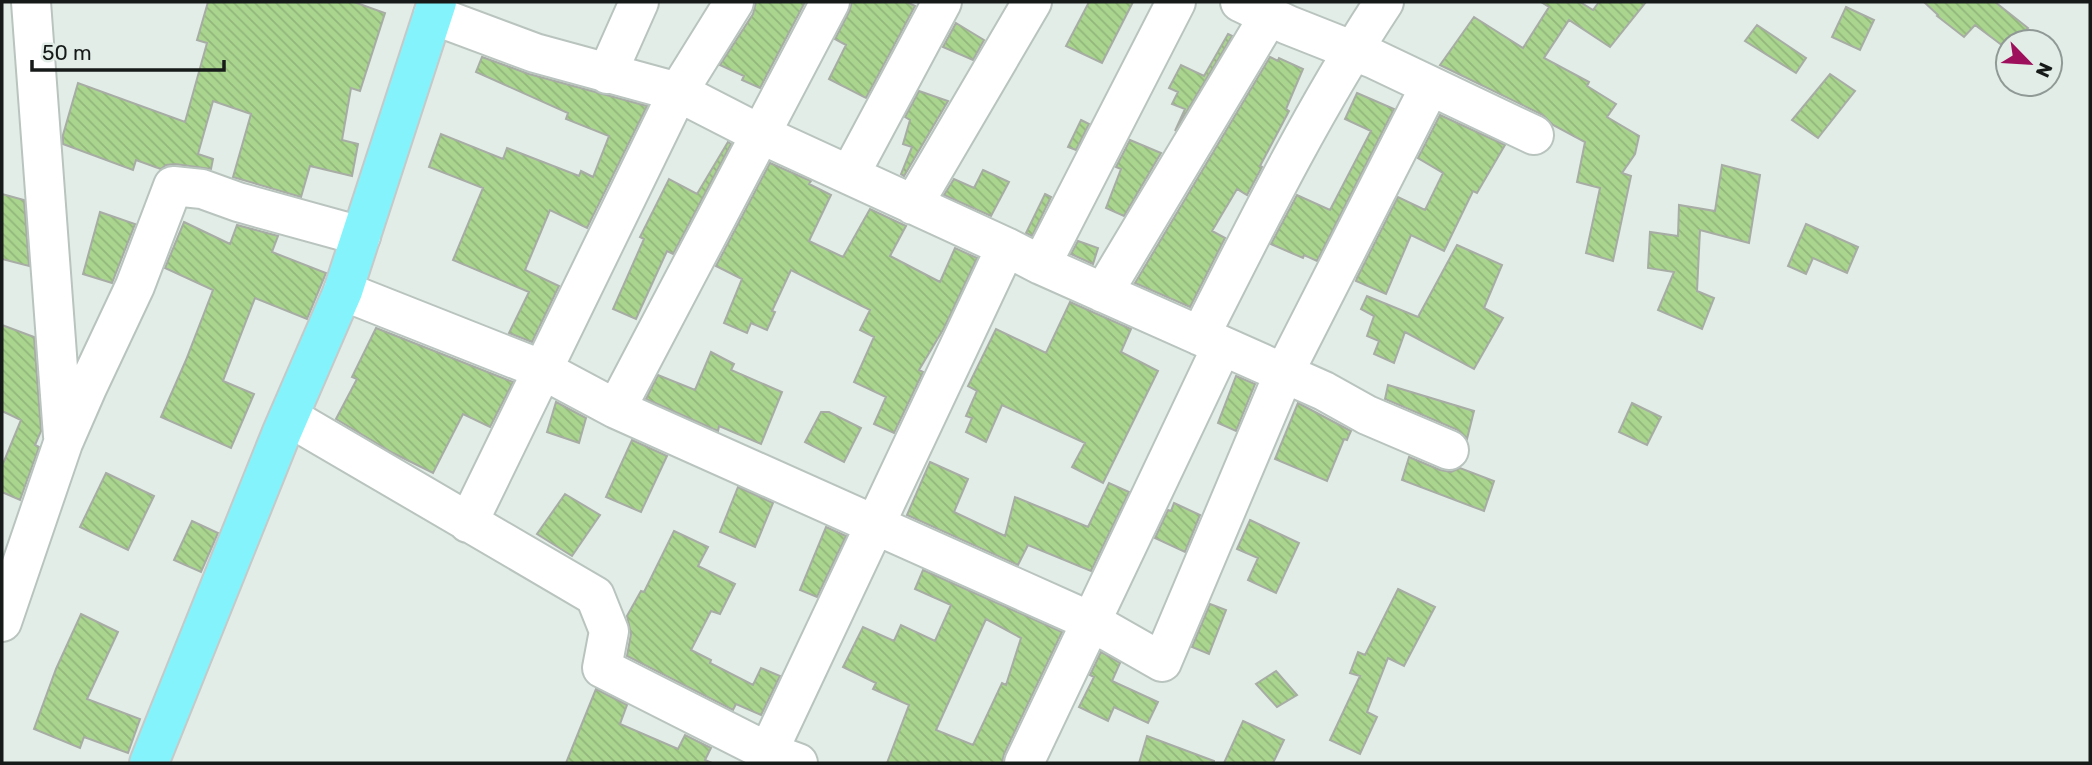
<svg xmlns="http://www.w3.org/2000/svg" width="2092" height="765" viewBox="0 0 2092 765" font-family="Rubik,sans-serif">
	<defs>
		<pattern id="building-back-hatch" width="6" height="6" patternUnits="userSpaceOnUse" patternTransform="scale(1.75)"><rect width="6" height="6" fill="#aad58f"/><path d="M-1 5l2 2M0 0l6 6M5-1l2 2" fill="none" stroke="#92b67b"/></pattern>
	</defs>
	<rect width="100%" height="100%" fill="#e2ede8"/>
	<path fill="url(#building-back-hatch)" stroke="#a7aca4" stroke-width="2" fill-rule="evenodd" d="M208 2H354L385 13 360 91 351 88 342 140 358 144 352 176 310 166 301 197 233 177 251 114 213 101 198 154 213 159 211 169 175 164 166 165 161 169 136 160 133 170 63 144V135L78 83 185 122 207 43 197 40Z
		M756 2H805L760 88 742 80 744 76 720 65 753 14Z
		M852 2H907L915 6 866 98 829 79 846 45 835 39 849 12Z
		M1089 2H1133L1102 63 1066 46Z
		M1541 2H1580L1593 10 1599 2H1646L1610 47 1569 20 1544 58 1589 82 1587 86 1616 104 1607 117 1639 136 1635 154 1622 173 1631 176 1613 261 1586 253 1600 188 1577 182 1585 142 1553 125 1543 115 1440 65 1474 17 1523 48 1549 7Z
		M1924 2H1995L2028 28 2014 42H2008L2007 49 1975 25 1964 37 1937 16 1938 15Z
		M1846 7 1874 20 1860 50 1832 37Z
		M956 23 984 40 973 60 943 47Z
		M1757 25 1806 58 1796 73 1745 41Z
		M1228 34 1232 36 1175 131 1185 109 1172 104 1178 92 1169 88 1181 65 1204 76Z
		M482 57 529 74 647 106 587 228 550 210 525 270 559 286 532 342 509 333 529 292 453 260 483 188 429 167 441 134 503 159 507 148 579 176 581 171 593 177 609 136 566 119 568 113 476 72Z
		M1270 57 1278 61 1279 58 1303 69 1286 109 1289 111 1260 166 1262 167 1247 195 1237 189 1212 231 1225 238 1190 307 1135 283Z
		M1830 74 1855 91 1818 138 1792 120Z
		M919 91 948 101 904 176 901 174 912 147 903 144 910 120 905 117Z
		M1357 93 1394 109 1317 261 1304 255 1303 258 1271 244 1297 195 1330 210 1371 131 1345 119Z
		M1440 115 1505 145 1477 193 1473 191 1444 251 1411 235 1386 294 1356 281 1357 278 1398 197 1425 210 1443 173 1418 158Z
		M1081 120 1089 124 1076 150 1068 147Z
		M1130 140 1161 153 1124 216 1106 208 1121 169 1116 167Z
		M728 142 731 144 673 254 667 251 636 319 613 309 644 239 640 237 669 179 697 194Z
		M770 163 811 181 809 184 831 195 809 241 843 257 870 209 906 226 890 256 940 282 955 248 977 258 944 328 919 370 923 372 894 433 874 424 886 397 854 382 874 337 860 330 870 310 791 270 772 311 775 312 767 330 751 323 747 333 724 323 742 279 716 266Z
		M1722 165 1760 175 1749 243 1700 230 1697 291 1714 298 1702 329 1658 310 1674 272 1648 268 1650 232 1678 236 1679 205 1715 211Z
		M983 170 1009 182 991 216 944 195 954 179 974 188Z
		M2 194 24 200 29 266 2 259Z
		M1045 194 1051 197 1032 236 1026 233Z
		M100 212 135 224 112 283 83 274Z
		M184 222 230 244 237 225 278 236 272 252 326 273 307 319 255 298 223 381 254 394 231 448 161 417 186 360 213 290 165 268Z
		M1806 224 1858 247 1847 273 1813 258 1806 274 1788 266Z
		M1078 241 1098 248 1093 264 1071 254Z
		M1457 245 1502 265 1484 308 1503 318 1474 369 1405 332 1394 363 1374 354 1379 341 1367 336 1374 316 1361 309 1367 296 1418 317Z
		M1070 302 1131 329 1121 352 1158 371 1103 483 1072 467 1085 443 1002 405 986 442 966 432 972 418 966 416 977 391 968 386 996 329 1046 353Z
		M2 325 34 337 41 431 35 445 39 447 20 500 2 492V466L21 420 2 411Z
		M376 328 513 382 490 427 463 414 433 473 393 453 336 419 357 379 352 377Z
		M711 352 734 364 731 370 782 392 761 444 719 426 718 431 646 399 658 375 695 390Z
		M1236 376 1255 384 1236 431 1218 423Z
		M1388 385 1474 411 1467 439 1458 430 1385 399Z
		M556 402 586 418 579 443 547 432Z
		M1298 403 1351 431 1347 440 1344 439 1327 481 1275 459Z
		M1632 403 1661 417 1647 445 1619 432Z
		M821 412H829L861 428 844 462 805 442Z
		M632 440 667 456 641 512 606 497Z
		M1409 457 1440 470 1451 472 1460 468 1494 481 1484 511 1402 480Z
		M930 462 968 479 954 512 1005 536 1015 497 1088 527 1109 483 1129 492 1091 571 1028 545 1018 565 907 515Z
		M106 473 154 496 128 550 80 527Z
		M738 487 773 503 755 547 720 532Z
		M565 494 600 515 572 556 537 534Z
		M1174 503 1200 515 1185 552 1155 538 1168 510 1171 511Z
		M1250 520 1299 543 1276 593 1248 580 1258 558 1237 549Z
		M192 521 218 533 201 572 174 560Z
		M826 527 846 536 817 597 800 590Z
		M674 531 708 547 698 566 735 584 720 614 711 611 691 650 711 660 710 663 753 685 761 668 780 676 761 715 736 704 733 710 627 656 631 634 627 616 641 591 644 592Z
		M923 570 1062 632 1004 754 1002 763H887L909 705 873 689 876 683 843 667 863 627 894 641 901 625 935 641 951 605 915 589ZM986 619 1021 638 1006 685 1002 683 973 745 936 730Z
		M1398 589 1435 607 1404 666 1388 658 1367 712 1377 717 1360 754 1330 740 1360 676 1350 673 1358 652 1365 655Z
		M1210 604 1226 610 1209 654 1192 647Z
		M81 614 118 632 87 699 140 719 128 753 84 737 80 748 34 729 56 669Z
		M1101 652 1120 663 1112 681 1158 702 1148 723 1114 707 1108 721 1079 707 1094 677 1090 675Z
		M1276 671 1297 695 1277 707 1256 684Z
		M596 689 627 705 620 724 678 749 685 735 711 748 705 760 712 763H566Z
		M1243 721 1284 740 1273 763H1224Z
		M1147 736 1214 761V763H1139Z"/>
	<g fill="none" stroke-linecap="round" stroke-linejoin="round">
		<defs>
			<path id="minor" d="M31 2 63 436
				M1240 2 1288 25 1374 59 1534 135
				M433 15 535 53 678 92 760 134 1006 247 1041 265 1324 391 1367 415 1449 450
				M607 74 639 2
				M850 174 942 2
				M913 205 1032 2
				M1041 265 1176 2
				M343 291 543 370 616 409 1090 621 1162 662 1284 373 1430 86
				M1103 293 1269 16
				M1200 336C1257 223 1314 108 1384 2
				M616 409 830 2
				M289 417 595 596 609 631 602 668 768 752 798 763
				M468 523 678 92 734 2
				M2 622 63 443 87 388 135 286 173 186 202 189 238 202 361 236
				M768 752 1006 247
				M1024 763 1222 346"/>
			<path id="major" d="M149 763 282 432 343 291 437 2"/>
		</defs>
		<use href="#minor" stroke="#b9c4bf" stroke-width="42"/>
		<use href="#major" stroke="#c7c8c8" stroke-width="42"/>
		<use href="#minor" stroke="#fff" stroke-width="38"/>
		<use href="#major" stroke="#85f3fb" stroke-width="38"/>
	</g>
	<rect width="2092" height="765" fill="none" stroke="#161a18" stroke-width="7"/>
	<g transform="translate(2029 63) rotate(115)"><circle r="33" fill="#e2ede8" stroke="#909995" stroke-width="2"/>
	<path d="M0-5L12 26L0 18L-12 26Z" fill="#9e105b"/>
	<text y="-10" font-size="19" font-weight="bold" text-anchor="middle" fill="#161a18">N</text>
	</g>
	<path d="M32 60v10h192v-10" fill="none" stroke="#161a18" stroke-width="3.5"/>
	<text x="42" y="60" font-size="21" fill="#161a18" stroke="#e2ede8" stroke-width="5" paint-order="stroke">50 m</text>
</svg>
